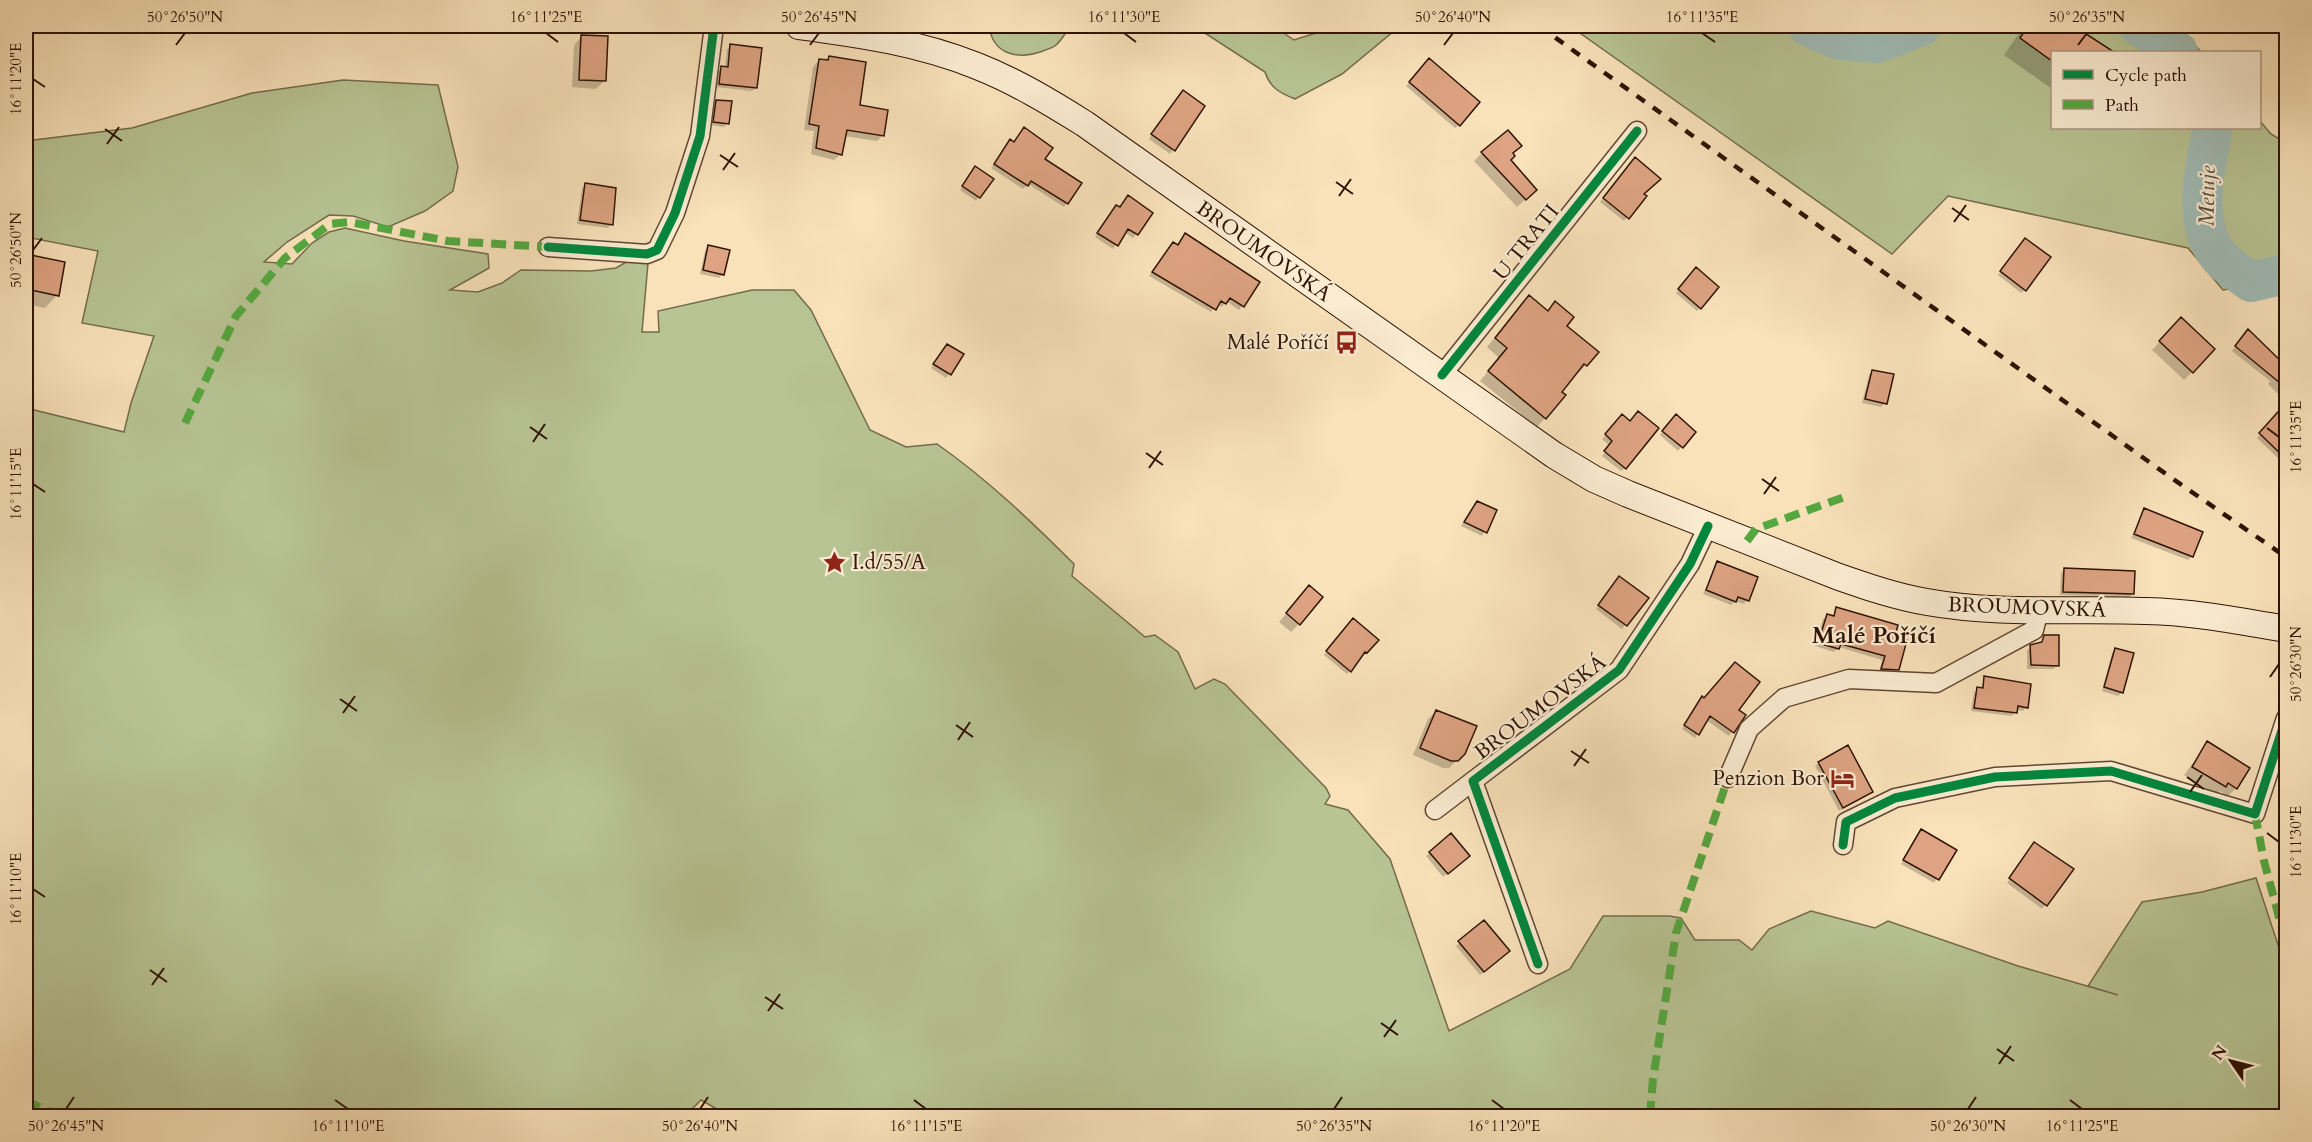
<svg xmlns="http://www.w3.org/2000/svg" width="2312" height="1142" viewBox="0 0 2312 1142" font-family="Cardo,serif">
	<rect width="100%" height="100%" fill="#f9e2ba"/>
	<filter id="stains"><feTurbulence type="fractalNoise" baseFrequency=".00333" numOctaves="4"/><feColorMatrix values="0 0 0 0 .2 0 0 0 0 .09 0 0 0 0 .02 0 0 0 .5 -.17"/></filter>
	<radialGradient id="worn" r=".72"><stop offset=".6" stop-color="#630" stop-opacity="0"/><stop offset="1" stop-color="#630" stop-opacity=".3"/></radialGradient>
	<path fill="#b8c494" stroke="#736c4c" stroke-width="1.5" d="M989 26H1071C1066 31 1062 40 1056 45 1053 48 1047 49 1043 51 1018 60 993 55 989 26Z
		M1194 26H1273L1294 40 1319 32 1318 26H1400L1342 74 1295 99C1280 93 1270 88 1265 72Z
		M1570 26H2178L2201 52H2052V128H2260V121L2271 134 2286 143V281L2223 290 2188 248 1948 196 1892 254Z
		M343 80 438 85 458 167 453 191 425 211 388 227 353 216 329 215 287 242 264 262 292 264 312 243 329 232 345 228 404 241 488 254 489 268 450 290 478 292 502 283 521 270 591 271 616 268 628 261 648 263 642 332H659L658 311 752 290H794L811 310 870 430 906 447 937 444C987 479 1031 521 1074 564L1072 576 1145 637 1155 635 1178 652 1195 689 1214 679 1225 684 1326 788 1330 796 1325 804 1348 810 1390 859 1449 1031 1570 969 1603 916H1669L1681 918 1695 940H1739L1752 950 1769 929 1811 911 1875 928 1888 921 2018 966 2118 995 2088 986 2142 902 2202 892 2256 878 2286 969V1116H729L701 1100 685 1116H26V408L124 432 131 403 154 336 82 323 98 251 26 237V141L132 128 252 93Z"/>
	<path fill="#0003" d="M2024 26H2072L2107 49 2105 52H2052V89L2004 55Z
		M2250 26H2265L2257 33Z
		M582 36 605 80 596 89 572 87 574 45Z
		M731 46 756 88 752 91 716 87 718 71 725 68 727 49Z
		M829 58 858 106 883 135 877 141 844 136 841 154 834 160 811 154 814 131 804 130 813 67 819 60 826 61Z
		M1425 63 1459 125 1455 128 1406 86Z
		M1179 96 1203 106 1170 154 1149 139Z
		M717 101 727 123 724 127 710 125 713 105Z
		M1010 141 1043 160 1067 203 1064 207 1028 184 1023 189 991 168Z
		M1482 153 1512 154 1509 160 1527 198 1517 207 1474 161Z
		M1631 163 1642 194 1624 221 1600 202Z
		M972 172 979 197 976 201 960 190Z
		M585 184 614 189 611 225 608 228 577 224 582 188Z
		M1116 207 1151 213 1133 238 1124 232 1113 249 1095 237Z
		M1182 239 1258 282 1239 310 1226 301 1222 307 1217 304 1211 312 1149 276 1170 247 1177 246Z
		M2022 243 2025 290 2021 293 1998 275Z
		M709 247 723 274 719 278 700 274 705 251Z
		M26 256 63 263 57 295 45 308 26 304Z
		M1693 272 1700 308 1697 311 1676 293Z
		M1529 297 1547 312 1555 304 1586 365 1577 374 1575 372 1560 392 1545 418 1537 427 1480 381 1499 358 1487 347Z
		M2181 319 2192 372 2184 380 2152 350Z
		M2248 331 2286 368V402L2268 384 2270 381 2232 351Z
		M944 349 962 355 946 378 931 368Z
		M1873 371 1885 403 1881 407 1862 403 1869 375Z
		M2286 405V466L2257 438Z
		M1618 420 1625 468 1621 471 1602 456 1610 446 1602 439Z
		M1672 420 1694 432 1678 451 1660 435Z
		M1474 507 1495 511 1482 536 1461 526Z
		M2144 510 2192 556 2188 560 2131 538Z
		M1717 562 1747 600 1744 604 1735 601 1731 605 1703 594Z
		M2065 570 2133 594 2129 597 2060 595 2061 573Z
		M1616 582 1646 598 1622 629 1596 609Z
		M1309 587 1299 624 1291 632 1279 622Z
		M1837 608 1893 638 1897 669 1893 673 1879 672 1882 660 1839 647 1834 652 1815 646 1823 619 1827 616 1832 617Z
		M1350 624 1366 652 1361 655 1347 674 1324 655Z
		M2045 636 2057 666 2053 669H2027V650L2040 644Z
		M2116 650 2122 692 2118 696 2102 691 2112 653Z
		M1985 678 2026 707 2023 711 2016 710 2012 716 1971 711 1974 692 1980 689Z
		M1702 698 1744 715 1729 736 1706 720 1695 738 1682 729Z
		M1436 711 1464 753 1449 768H1443L1413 755 1428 719Z
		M2208 743 2236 788 2228 796 2220 791 2217 795 2184 775Z
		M1819 763 1871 792 1839 811 1815 766Z
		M1921 831 1955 851 1934 883 1901 864Z
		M2031 848 2072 870 2042 909 2007 883Z
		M1430 853 1464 860 1443 877 1426 856Z
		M1484 922 1505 955 1480 975 1456 946Z"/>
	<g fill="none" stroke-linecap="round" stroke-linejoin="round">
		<path stroke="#a0bcb6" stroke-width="40" d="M1807 26 1839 40 1877 43 1921 26
			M2139 26 2178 52
			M2213 128C2205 165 2192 223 2218 255 2226 266 2241 274 2251 282L2286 274"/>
	</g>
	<path fill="#dda382" stroke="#2e1304" stroke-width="1.5" d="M2028 26H2074L2114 52H2052V61L2020 38Z
		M581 35 608 36 606 81 579 80Z
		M730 44 762 48 757 88 719 84 721 66 728 67Z
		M829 56 866 62 860 105 888 110 884 136 847 130 842 155 816 148 819 126 809 124 819 59 828 60Z
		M1429 58 1480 102 1460 126 1409 82Z
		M1183 90 1205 106 1175 151 1151 134Z
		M716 100 732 101 729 124 713 122Z
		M1024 127 1053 148 1045 159 1082 183 1068 204 1031 181 1028 186 994 164 1010 139 1014 142Z
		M1508 130 1522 146 1513 153 1515 156 1511 160 1537 190 1526 200 1481 152Z
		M1635 157 1661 179 1644 194 1647 196 1629 219 1603 198Z
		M975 166 994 179 980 198 962 186Z
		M585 183 616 188 613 225 580 220Z
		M1128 195 1153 213 1138 235 1128 229 1118 246 1097 233 1116 205 1120 207Z
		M1185 233 1260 282 1244 307 1230 298 1226 304 1221 301 1216 310 1152 272 1173 242 1178 245Z
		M2025 238 2051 257 2026 291 2000 271Z
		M708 245 730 250 724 275 703 270Z
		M26 254 65 262 59 296 26 289Z
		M1696 267 1719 287 1701 309 1678 289Z
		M1529 295 1548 311 1555 301 1574 317 1567 326 1599 352 1587 366 1584 364 1562 392 1566 395 1546 419 1488 371 1507 348 1495 338Z
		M2181 317 2215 349 2193 373 2159 341Z
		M2248 329 2286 366V388L2235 346Z
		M947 344 964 354 951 375 933 364Z
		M1872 370 1894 374 1887 404 1865 399Z
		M2286 403V459L2259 433Z
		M1638 411 1659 428 1626 469 1604 451 1612 441 1605 434 1622 414 1630 421Z
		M1676 414 1696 432 1683 448 1662 431Z
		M1477 501 1497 510 1487 533 1464 522Z
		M2144 508 2203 532 2193 557 2134 534Z
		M1717 561 1758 577 1749 601 1738 597 1736 602 1706 590Z
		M2064 568 2135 571 2134 594 2063 592Z
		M1619 576 1649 598 1627 626 1598 605Z
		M1309 585 1323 597 1300 625 1286 613Z
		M1836 607 1898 625 1895 636 1907 640 1899 670 1881 669 1885 656 1841 644 1839 649 1818 643 1827 614 1834 616Z
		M1353 618 1379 640 1367 653 1365 652 1351 672 1326 651Z
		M2044 635H2059V666L2031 665 2030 645 2042 642Z
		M2115 648 2134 653 2123 693 2104 687Z
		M1735 662 1760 682 1739 710 1746 715 1734 733 1710 716 1699 735 1684 725 1702 696 1704 698Z
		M1984 676 2031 684 2028 708 2018 706 2017 713 1974 708 1977 687 1983 688Z
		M1436 710 1477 726 1465 754 1458 761H1451L1420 748Z
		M2207 741 2250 768 2237 789 2228 783 2226 787 2192 767Z
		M1848 745 1873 792 1843 808 1818 762Z
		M1921 829 1957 850 1939 880 1903 860Z
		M1451 833 1470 856 1448 874 1429 852Z
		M2034 842 2074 869 2047 906 2009 878Z
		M1484 920 1510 951 1484 972 1458 941Z"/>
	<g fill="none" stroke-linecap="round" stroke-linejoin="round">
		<defs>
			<path id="street" d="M548 247 647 254 657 250 675 213 700 136 714 26
				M1442 375 1637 131
				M1728 778 1749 729 1784 698 1849 679 1936 683 2034 630 2039 610
				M1435 810 1473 781
				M1843 845 1846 822 1895 798 1995 777 2111 771 2255 814 2286 718
				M1538 964 1473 781 1619 670 1690 564 1708 526"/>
			<path id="secondary" d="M799 26C860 34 920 43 977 66 1015 81 1050 102 1085 124L1554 455 1594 479 1628 494 1839 577C1868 587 1897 597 1927 602 1999 615 2073 608 2146 611 2194 612 2240 621 2286 629"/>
		</defs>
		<use href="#street" stroke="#614732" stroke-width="21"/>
		<use href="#secondary" stroke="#2e1304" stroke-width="28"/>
		<use href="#street" stroke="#fbecd2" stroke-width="18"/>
		<use href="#secondary" stroke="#fbecd2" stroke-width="26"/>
		<path stroke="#2e1304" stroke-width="4.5" stroke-dasharray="10 10" stroke-linecap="butt" d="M1539 26 2173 479 2286 557"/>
		<path stroke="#54a840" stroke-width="8" stroke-dasharray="15 8" stroke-linecap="butt" d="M185 423 236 316 285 258 330 224 350 222 448 241 548 247
			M1747 541 1756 529 1850 495
			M2255 814 2264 861 2286 943
			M26 1101 59 1116
			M1650 1116 1653 1079 1676 933 1728 778"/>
		<defs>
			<path id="cycleway" d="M548 247 647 254 657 250 675 213 700 136 714 26
				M1442 375 1637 131
				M1843 845 1846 822 1895 798 1995 777 2111 771 2255 814 2286 718
				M1538 964 1473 781 1619 670 1690 564 1708 526"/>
		</defs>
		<use href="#cycleway" stroke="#fbecd2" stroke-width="13"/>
		<use href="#cycleway" stroke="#00873e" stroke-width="9"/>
	</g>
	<path fill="none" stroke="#2e1304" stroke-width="2" d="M546 33 558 42M1124 33 1136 42M1702 33 1715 42M176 45 185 33M810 45 819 33M1444 45 1453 33M2078 45 2087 33M33 79 45 87M105 129 122 141M107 144 119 127M720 155 738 167M723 170 735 153M1336 182 1353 194M1339 196 1351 179M1952 208 1969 220M1954 222 1966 205M33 250 42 238M530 427 547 439M2267 428 2279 437M533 442 545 424M1146 453 1163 465M1149 468 1161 451M1762 479 1779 491M33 484 45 492M1764 494 1776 477M2270 677 2279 664M340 699 357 711M343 713 355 696M956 725 973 737M958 740 970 722M1571 751 1589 763M1574 766 1586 749M2187 777 2204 789M2190 792 2202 775M2267 833 2279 842M33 889 45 897M150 970 167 982M152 985 164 968M765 997 783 1009M768 1011 780 994M1381 1023 1398 1035M1384 1037 1396 1020M1997 1049 2014 1061M1999 1064 2011 1046M335 1100 348 1109M914 1100 926 1109M1492 1100 1504 1109M2070 1100 2082 1109M66 1109 74 1097M700 1109 708 1097M1334 1109 1342 1097M1968 1109 1976 1097"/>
	<defs>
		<symbol id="bus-bare" viewBox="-9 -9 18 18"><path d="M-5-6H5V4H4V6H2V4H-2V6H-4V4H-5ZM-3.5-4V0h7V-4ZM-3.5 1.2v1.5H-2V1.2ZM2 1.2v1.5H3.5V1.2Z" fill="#8f2418" stroke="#fbecd2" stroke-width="2.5" paint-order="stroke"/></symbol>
		<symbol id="sight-bare" viewBox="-9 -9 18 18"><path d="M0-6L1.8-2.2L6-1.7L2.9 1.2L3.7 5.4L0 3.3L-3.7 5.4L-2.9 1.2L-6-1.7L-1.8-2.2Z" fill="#8f2418" stroke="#fbecd2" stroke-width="2.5" paint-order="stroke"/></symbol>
		<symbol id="hotel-bare" viewBox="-9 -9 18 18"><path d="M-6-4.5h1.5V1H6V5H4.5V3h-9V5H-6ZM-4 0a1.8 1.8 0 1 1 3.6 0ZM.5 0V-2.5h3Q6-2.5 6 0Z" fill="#8f2418" stroke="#fbecd2" stroke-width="2.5" paint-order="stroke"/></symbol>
	</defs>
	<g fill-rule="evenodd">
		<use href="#bus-bare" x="1330" y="326" width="33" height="33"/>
		<use href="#sight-bare" x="818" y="546" width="33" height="33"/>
		<use href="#hotel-bare" x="1826" y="762" width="33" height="33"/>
	</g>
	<g text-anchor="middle" stroke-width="4.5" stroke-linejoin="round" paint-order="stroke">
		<g font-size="21" fill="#2e1304" stroke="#fbecd2">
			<text transform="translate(1526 242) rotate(-51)" y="7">U TRATI</text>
			<text transform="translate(1264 251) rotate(35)" y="7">BROUMOVSKÁ</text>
			<text transform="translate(2027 607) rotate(2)" y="7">BROUMOVSKÁ</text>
			<text transform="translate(1540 707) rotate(-37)" y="7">BROUMOVSKÁ</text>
		</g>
		<g font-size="21" fill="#2e1304" stroke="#fbecd2" text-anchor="end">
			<text x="1329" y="349">Malé Poříčí</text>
			<text x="852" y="569" text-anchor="start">I.d/55/A</text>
			<text x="1824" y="785">Penzion Bor</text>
		</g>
		<g font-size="22" font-style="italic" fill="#564e42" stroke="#fbecd2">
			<text transform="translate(2206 196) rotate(-89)" y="8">Metuje</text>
		</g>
		<g font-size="24" font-weight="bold" fill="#2e1304" stroke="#fbecd2">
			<text x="1874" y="643">Malé Poříčí</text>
		</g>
	</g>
	<rect width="2312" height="1142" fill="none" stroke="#f9e2ba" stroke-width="66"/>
	<rect x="2051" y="51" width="210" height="78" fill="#fbecd2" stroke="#a99580" stroke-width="1.5"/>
	<rect x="2063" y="70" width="30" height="9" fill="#00873e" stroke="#a99580" stroke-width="1.5"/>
	<text x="2105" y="81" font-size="18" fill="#2e1304">Cycle path</text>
	<rect x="2063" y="100" width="30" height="9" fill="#54a840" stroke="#a99580" stroke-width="1.5"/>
	<text x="2105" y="111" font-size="18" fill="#2e1304">Path</text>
	<g transform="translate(2231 1061) rotate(305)" stroke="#fbecd2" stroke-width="4.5" paint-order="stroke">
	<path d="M0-4.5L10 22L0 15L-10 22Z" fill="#2e1304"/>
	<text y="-9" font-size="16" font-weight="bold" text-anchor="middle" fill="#2e1304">N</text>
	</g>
	<rect x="33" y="33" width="2246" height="1076" fill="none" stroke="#2e1304" stroke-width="2"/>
	<g font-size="15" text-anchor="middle" fill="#2e1304">
		<text x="185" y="22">50°26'50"N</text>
		<text x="546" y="22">16°11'25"E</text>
		<text x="819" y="22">50°26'45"N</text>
		<text x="1124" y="22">16°11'30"E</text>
		<text x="1453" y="22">50°26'40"N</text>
		<text x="1702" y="22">16°11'35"E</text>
		<text x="2087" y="22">50°26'35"N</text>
		<text transform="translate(16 79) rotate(-90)" y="5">16°11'20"E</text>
		<text transform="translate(16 250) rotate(-90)" y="5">50°26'50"N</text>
		<text transform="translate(2296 437) rotate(-90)" y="5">16°11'35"E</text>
		<text transform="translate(16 484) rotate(-90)" y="5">16°11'15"E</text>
		<text transform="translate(2296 664) rotate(-90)" y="5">50°26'30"N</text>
		<text transform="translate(2296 842) rotate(-90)" y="5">16°11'30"E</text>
		<text transform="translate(16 889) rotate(-90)" y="5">16°11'10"E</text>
		<text x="66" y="1131">50°26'45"N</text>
		<text x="348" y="1131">16°11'10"E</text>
		<text x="700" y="1131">50°26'40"N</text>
		<text x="926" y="1131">16°11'15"E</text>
		<text x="1334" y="1131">50°26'35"N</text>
		<text x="1504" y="1131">16°11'20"E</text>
		<text x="1968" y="1131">50°26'30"N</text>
		<text x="2082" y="1131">16°11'25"E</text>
	</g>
	<rect width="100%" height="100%" filter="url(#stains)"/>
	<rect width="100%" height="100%" fill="url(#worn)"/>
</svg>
